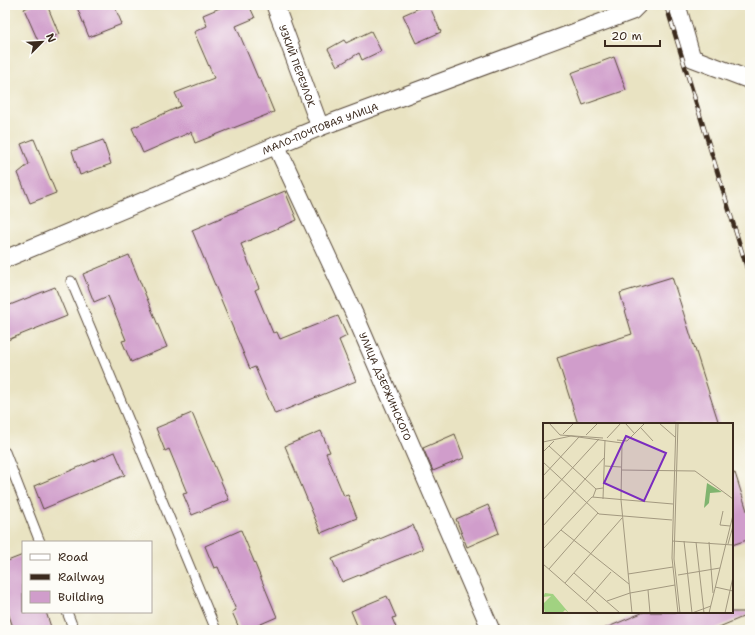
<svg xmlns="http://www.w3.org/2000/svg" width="755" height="635" viewBox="0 0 755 635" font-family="'Shantell Sans',sans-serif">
	<rect width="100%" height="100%" fill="#fdfcf7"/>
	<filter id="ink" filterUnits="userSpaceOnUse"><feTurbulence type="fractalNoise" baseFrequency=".025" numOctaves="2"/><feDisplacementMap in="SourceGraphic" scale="8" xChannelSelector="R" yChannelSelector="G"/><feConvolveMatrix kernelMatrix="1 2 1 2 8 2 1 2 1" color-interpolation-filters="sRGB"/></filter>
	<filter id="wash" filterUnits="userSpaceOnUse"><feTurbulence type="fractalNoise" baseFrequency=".012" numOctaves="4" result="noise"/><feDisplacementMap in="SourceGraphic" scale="16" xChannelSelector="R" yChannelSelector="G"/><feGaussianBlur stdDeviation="0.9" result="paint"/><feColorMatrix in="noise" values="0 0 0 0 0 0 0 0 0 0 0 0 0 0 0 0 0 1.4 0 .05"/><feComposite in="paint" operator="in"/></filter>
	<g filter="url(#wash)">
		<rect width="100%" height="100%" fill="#e9e3c2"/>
		<g id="blocks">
			<path fill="#d09dcb" d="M32 5H47L59 34 39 43 24 9Z
				M76 5H114L122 24 89 37Z
				M227 5H249L255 18 236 26 258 78H260L274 112 195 143 191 132 143 153 132 128 181 106 175 93 214 78 194 32 207 26 203 15Z
				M426 5H429L441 32 416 43 403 15Z
				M371 31 381 51 362 60 359 53 337 66 328 49 344 40 346 43Z
				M614 57 626 90 583 105 571 73Z
				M34 139 56 193 30 203 18 173 29 164 21 144Z
				M103 140 111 164 80 175 72 151Z
				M285 191 297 220 241 244 259 288 255 290 273 333 277 332 280 339 338 316 347 336 339 340 356 381 275 414 255 367 250 369 192 230Z
				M129 255 167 347 131 362 122 341 126 340 108 296 94 302 83 274Z
				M672 277 719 424H578L557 358 632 334 620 293Z
				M55 287 67 316 5 341V307Z
				M192 413 229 500 192 515 183 494 187 493 169 449 165 451 156 428Z
				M321 431 330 452 326 453 344 496 348 495 357 518 321 533 285 446Z
				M455 434 464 458 433 471 423 448Z
				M115 452 125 475 43 509 34 486Z
				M735 473 750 520V539L732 545V474Z
				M488 505 499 533 467 547 456 519Z
				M413 525 423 549 342 582 332 559Z
				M241 530 277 617 247 630H240L232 612 236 610 218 567 214 568 205 546Z
				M23 555V612H46L52 630H14L5 604V562Z
				M387 596 396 617 392 618 397 630H359L351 611Z
				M644 612H750V614L712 630H601Z"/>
		</g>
	</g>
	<g filter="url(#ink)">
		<use href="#blocks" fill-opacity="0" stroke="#554637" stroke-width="1"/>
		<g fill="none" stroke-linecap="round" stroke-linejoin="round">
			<defs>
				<path id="lane" d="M71 281 216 630
					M5 452 40 542
					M67 612 74 630"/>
				<g id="street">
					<path id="s1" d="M275 5 320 127"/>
					<path d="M677 5 692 58 750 80"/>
					<path id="s2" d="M276 145 357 320 491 630"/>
					<path id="s3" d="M5 259 320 127 632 11 638 5"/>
				</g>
			</defs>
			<use href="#lane" stroke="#554637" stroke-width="11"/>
			<use href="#street" stroke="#554637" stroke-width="19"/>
			<use href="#lane" stroke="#fff" stroke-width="9"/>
			<use href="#street" stroke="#fff" stroke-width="17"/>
			<defs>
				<path id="rail" d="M666 5 750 278"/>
			</defs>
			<use href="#rail" stroke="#3b2a1e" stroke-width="4.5"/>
			<use href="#rail" stroke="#fdfcf7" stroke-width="3" stroke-dasharray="9" stroke-linecap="butt"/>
		</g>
	</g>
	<g text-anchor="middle" stroke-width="3" stroke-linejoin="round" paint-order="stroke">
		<g font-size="10" fill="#3b2a1e" stroke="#fdfcf7">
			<text dy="4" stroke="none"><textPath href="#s1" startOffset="65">УЗКИЙ ПЕРЕУЛОК</textPath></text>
			<text dy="4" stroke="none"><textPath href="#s3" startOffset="341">МАЛО-ПОЧТОВАЯ УЛИЦА</textPath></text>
			<text dy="4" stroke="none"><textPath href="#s2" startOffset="265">УЛИЦА ДЗЕРЖИНСКОГО</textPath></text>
		</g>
	</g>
	<g transform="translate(543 423)">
		<rect width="190" height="190" fill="#e9e3c2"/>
		<path d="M2 170 10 171 26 190 22 187 19 190H2L0 181 8 173 0 174Z" fill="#a1d281"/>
		<path d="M164 60 179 69 167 70 166 80 161 85Z" fill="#80b46f"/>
		<path fill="none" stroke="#a39980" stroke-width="1" d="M6 0 17 12 60 15M82 0 92 11M116 0 132 14M133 0 129 135 135 190M135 0 131 136 137 190M98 5 110 18M20 11 31 0M43 12 55 0M64 15 78 0M74 17 84 18 102 0M0 19 28 13 79 20 78 77 89 190M6 23 53 66M0 29 11 18M0 39 56 91 129 97M62 43 78 44M78 47 152 48 190 76M0 53 36 14M50 74 53 66 60 65M60 76 62 17M0 77 56 16M180 88 177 102 187 103M0 103 61 35M18 107 86 161M129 118 190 122M141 118 149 190M153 119 161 190M166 119 170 170M185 121 190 103M0 126 49 74 130 81M0 141 56 190M6 146 55 90M31 150 77 190M85 151 130 144M135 152 177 145M22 160 79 95M172 164 190 168M105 167 107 190M43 178 68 149M64 178 87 170 132 162M149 190 168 183M166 190 190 92M182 190 190 154"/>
		<path fill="#7b2cbf" fill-opacity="0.15" stroke="#7b2cbf" stroke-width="2" d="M83 13 123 30 101 78 61 60Z"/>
		<rect width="190" height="190" fill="none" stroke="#3b2a1e" stroke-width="2"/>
	</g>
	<rect width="755" height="635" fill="none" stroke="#fdfcf7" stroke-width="20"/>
	<rect x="22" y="541" width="130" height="72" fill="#fdfcf7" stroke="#afa8a0"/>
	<rect x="30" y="554" width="20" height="6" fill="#ffffff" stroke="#afa8a0"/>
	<text x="58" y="561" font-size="12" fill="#3b2a1e">Road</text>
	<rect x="30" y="574" width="20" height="6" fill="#3b2a1e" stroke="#afa8a0"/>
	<text x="58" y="581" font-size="12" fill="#3b2a1e">Railway</text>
	<rect x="30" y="591" width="20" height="12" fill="#d09dcb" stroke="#afa8a0"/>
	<text x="58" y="601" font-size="12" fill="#3b2a1e">Building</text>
	<g transform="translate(42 42) rotate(66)" stroke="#fdfcf7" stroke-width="3" paint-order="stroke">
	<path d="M0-3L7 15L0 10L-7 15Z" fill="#3b2a1e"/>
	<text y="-6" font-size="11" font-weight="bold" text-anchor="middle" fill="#3b2a1e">N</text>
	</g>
	<path d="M605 40v6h55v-6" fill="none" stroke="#3b2a1e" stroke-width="2"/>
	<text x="611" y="40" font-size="12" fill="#3b2a1e" stroke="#fdfcf7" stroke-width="3" paint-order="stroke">20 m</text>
</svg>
